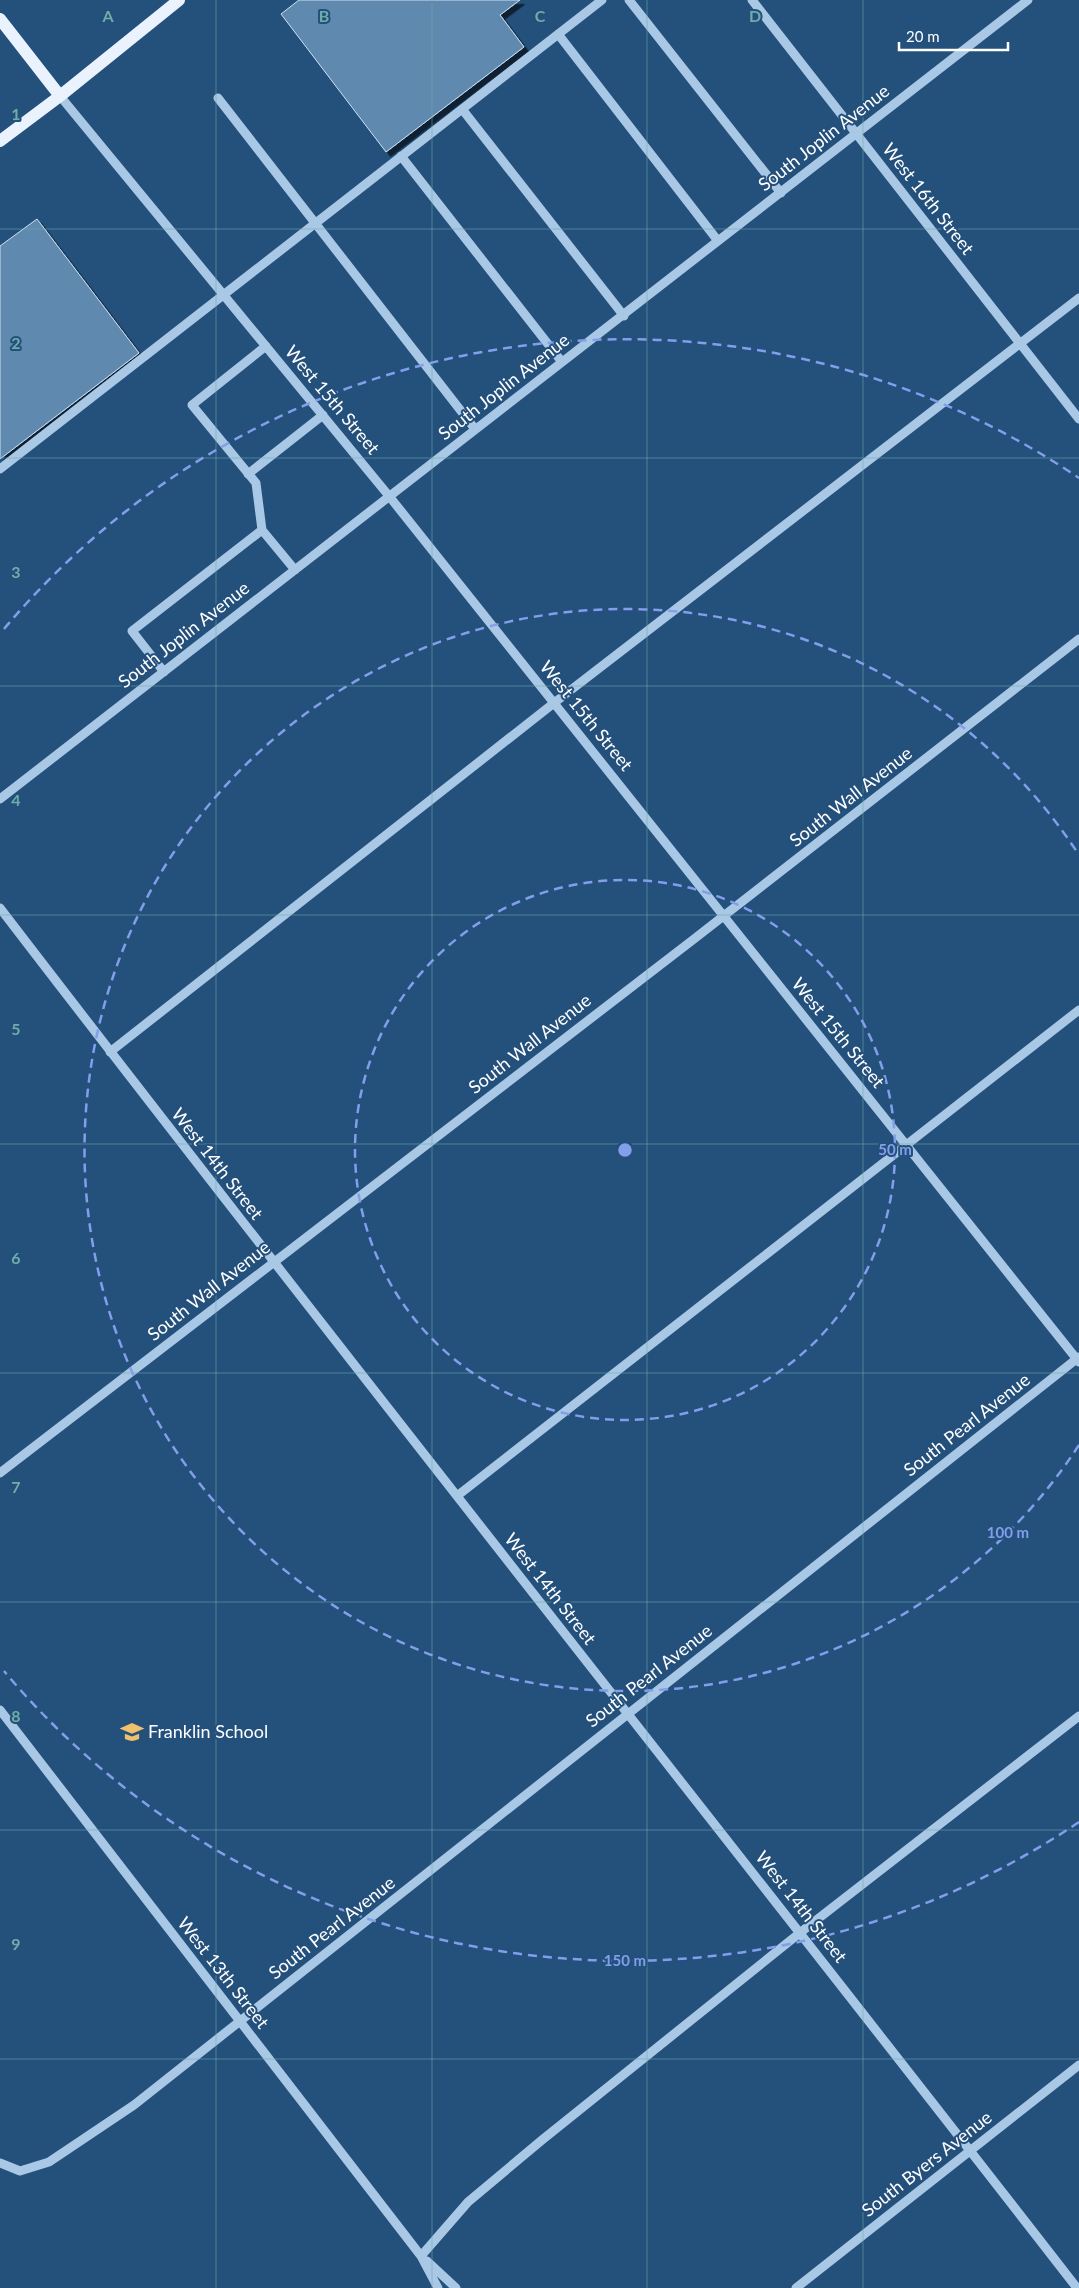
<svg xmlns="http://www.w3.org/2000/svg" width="1079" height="2288" viewBox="0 0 1079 2288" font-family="Lato,sans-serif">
	<defs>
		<filter id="shadow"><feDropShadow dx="4.5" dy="4.5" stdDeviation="0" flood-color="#0009"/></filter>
	</defs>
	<rect width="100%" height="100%" fill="#24507c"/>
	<path fill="#6189af" stroke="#cce1f4" filter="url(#shadow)" d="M299 0H520L500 15 524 47 386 152 281 14Z
		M37 219 139 353 0 459V246Z"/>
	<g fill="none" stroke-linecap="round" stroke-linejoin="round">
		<path stroke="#a9c8e5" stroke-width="9" d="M629 0 781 193
			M752 0 1079 419
			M558 34 718 241
			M60 96 389 496 1079 1362
			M218 98 475 429
			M462 109 624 316
			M401 156 562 362
			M0 469 602 0
			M248 474 323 415
			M262 530 295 570
			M164 672 132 631 262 530 256 483 192 405 266 346
			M0 799 1028 0
			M0 908C355 1371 719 1827 1077 2288
			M110 1052 554 703 1079 298
			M0 1473 694 939 1079 639
			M457 1496 1079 1010
			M0 1710 421 2256 438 2288
			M0 2163 20 2171 49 2162 134 2105 1079 1357
			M421 2256 468 2202 542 2140 801 1932 1079 1716
			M427 2261 456 2288
			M796 2288 1079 2065"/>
		<path stroke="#e9f2fd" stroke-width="12" d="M0 19 60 96
			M0 141 60 96 179 0"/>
	</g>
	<path fill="none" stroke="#6fada8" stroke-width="1" stroke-opacity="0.55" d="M216 0V2288M432 0V2288M647 0V2288M863 0V2288M0 229H1079M0 458H1079M0 686H1079M0 915H1079M0 1144H1079M0 1373H1079M0 1602H1079M0 1830H1079M0 2059H1079"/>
	<g fill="none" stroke="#839eea" stroke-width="2.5" stroke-dasharray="9 6">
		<circle cx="625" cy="1150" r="270"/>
		<path d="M1079 1445A541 541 0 1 1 1079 855"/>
		<path d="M1079 1822A811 811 0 0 1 4 1671M4 629A811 811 0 0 1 1079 478"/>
	</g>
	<defs>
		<symbol id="school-bare" viewBox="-9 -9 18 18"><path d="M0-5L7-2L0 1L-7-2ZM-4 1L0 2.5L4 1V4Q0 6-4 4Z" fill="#efc16d" stroke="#24507c" stroke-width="2.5" paint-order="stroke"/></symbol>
	</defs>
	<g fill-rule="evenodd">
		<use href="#school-bare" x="116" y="1716" width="32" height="32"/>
	</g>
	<g text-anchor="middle" stroke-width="4" stroke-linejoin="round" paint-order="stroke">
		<g font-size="18" fill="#fff" stroke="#24507c">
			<text transform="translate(824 138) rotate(-38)" y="6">South Joplin Avenue</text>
			<text transform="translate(928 199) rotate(52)" y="6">West 16th Street</text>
			<text transform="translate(504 387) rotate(-38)" y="6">South Joplin Avenue</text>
			<text transform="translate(332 400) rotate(50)" y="6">West 15th Street</text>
			<text transform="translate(184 635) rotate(-38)" y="6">South Joplin Avenue</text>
			<text transform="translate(586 716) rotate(51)" y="6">West 15th Street</text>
			<text transform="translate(851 797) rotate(-38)" y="6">South Wall Avenue</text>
			<text transform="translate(838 1033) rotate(51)" y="6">West 15th Street</text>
			<text transform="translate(530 1044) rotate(-38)" y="6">South Wall Avenue</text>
			<text transform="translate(217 1164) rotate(52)" y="6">West 14th Street</text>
			<text transform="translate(209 1291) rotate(-38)" y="6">South Wall Avenue</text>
			<text transform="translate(967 1425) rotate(-38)" y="6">South Pearl Avenue</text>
			<text transform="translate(550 1589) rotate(52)" y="6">West 14th Street</text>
			<text transform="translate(649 1676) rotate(-38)" y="6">South Pearl Avenue</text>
			<text transform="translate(801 1907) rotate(52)" y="6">West 14th Street</text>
			<text transform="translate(332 1928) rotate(-38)" y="6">South Pearl Avenue</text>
			<text transform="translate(223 1973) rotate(52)" y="6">West 13th Street</text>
			<text transform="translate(927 2164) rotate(-38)" y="6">South Byers Avenue</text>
		</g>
		<g font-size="18" fill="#fff" stroke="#24507c" text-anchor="start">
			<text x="148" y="1738">Franklin School</text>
		</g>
	</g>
	<g font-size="16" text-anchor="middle" font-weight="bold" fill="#6fada8" stroke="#24507c" stroke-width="4" stroke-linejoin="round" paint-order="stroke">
		<text x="108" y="22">A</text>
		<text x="324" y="22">B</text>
		<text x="540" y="22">C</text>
		<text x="755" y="22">D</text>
		<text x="16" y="120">1</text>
		<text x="16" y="349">2</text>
		<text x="16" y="578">3</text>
		<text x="16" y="806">4</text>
		<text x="16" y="1035">5</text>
		<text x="16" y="1264">6</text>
		<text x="16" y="1493">7</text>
		<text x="16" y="1722">8</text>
		<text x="16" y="1950">9</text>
	</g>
	<circle cx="625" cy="1150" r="8" fill="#839eea" stroke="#24507c" stroke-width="2.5"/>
	<g font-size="15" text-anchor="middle" font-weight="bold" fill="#839eea" stroke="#24507c" stroke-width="4" stroke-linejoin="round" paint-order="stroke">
		<text x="895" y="1155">50 m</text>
		<text x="1008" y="1538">100 m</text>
		<text x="625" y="1966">150 m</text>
	</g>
	<path d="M899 42v8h109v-8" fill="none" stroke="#ffffff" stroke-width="2.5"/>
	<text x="906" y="42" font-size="15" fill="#ffffff" stroke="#24507c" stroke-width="4" paint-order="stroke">20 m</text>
</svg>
